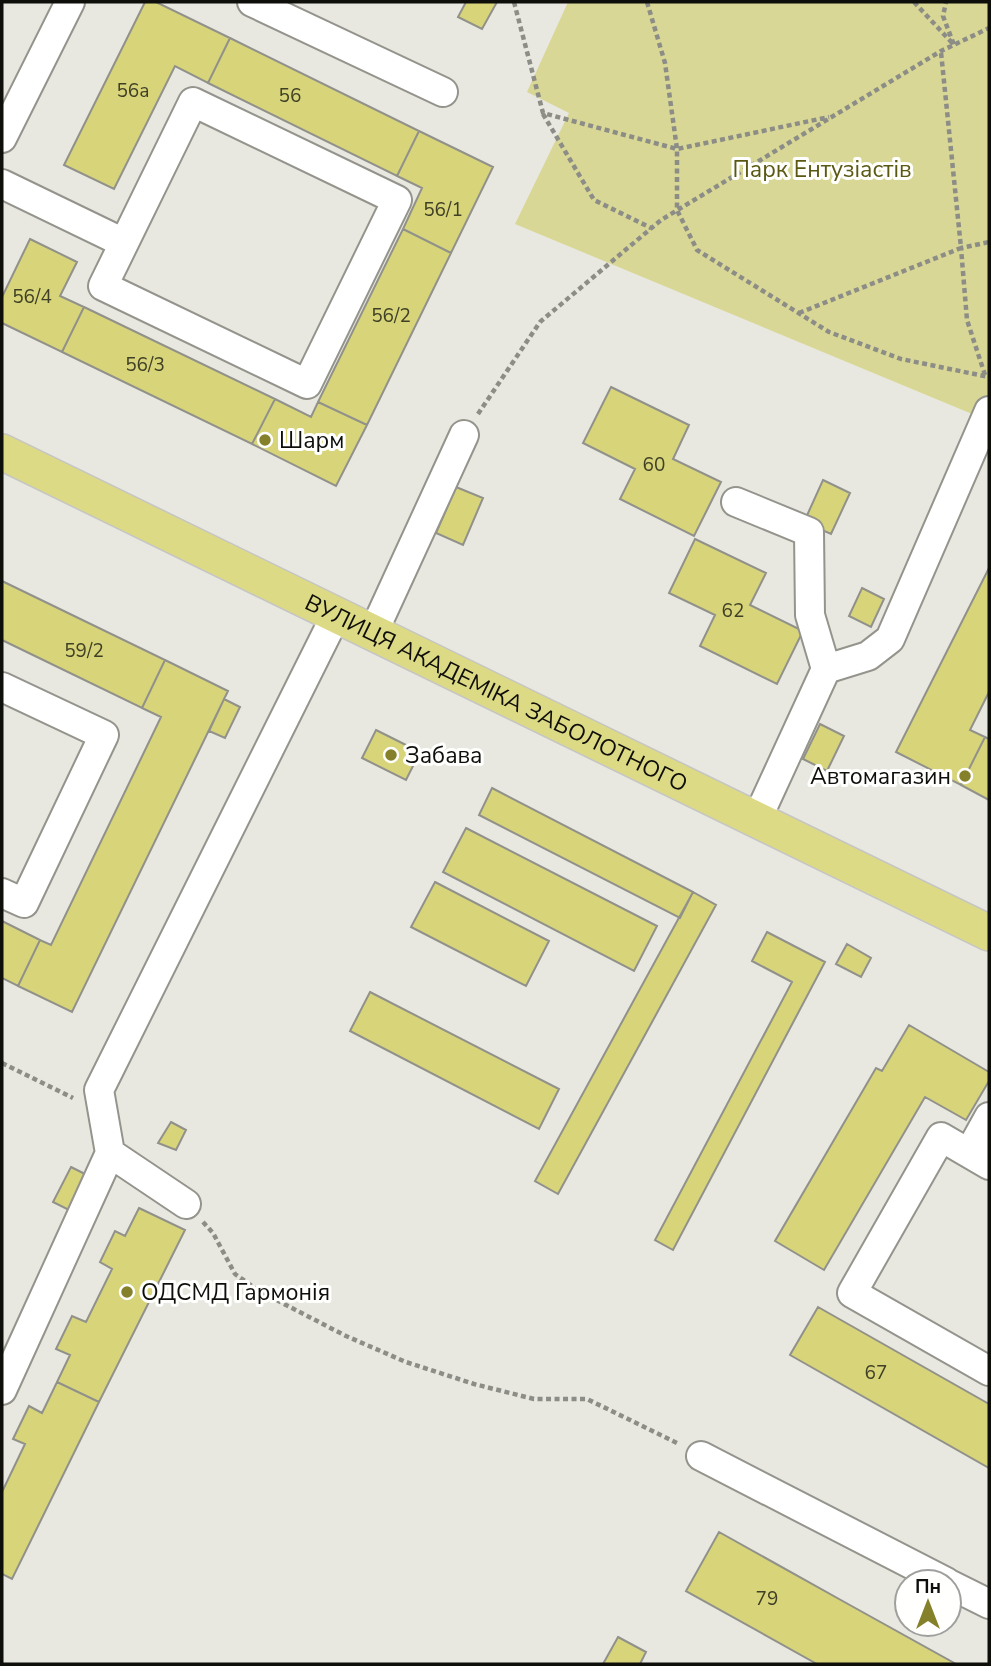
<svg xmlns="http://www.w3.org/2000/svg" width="991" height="1666" viewBox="0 0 991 1666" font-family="'Nunito Sans',sans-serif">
	<rect width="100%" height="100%" fill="#e8e8e0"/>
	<path fill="#d8d795" d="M568 2H989V421L515 224 569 113 527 92Z"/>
	<path fill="#d7d479" stroke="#91918b" stroke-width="2" d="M145 2H156L230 38 208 83 175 66 114 189 64 165Z
		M466 2H497L482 29 458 17Z
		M230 38 419 131 397 176 208 83Z
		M419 131 493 167 451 253 403 229 422 188 397 176Z
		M403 229 451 253 367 425 318 402Z
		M30 239 77 262 60 296 84 307 62 352 2 323V297Z
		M84 307 275 399 252 444 62 352Z
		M611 387 689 425 673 459 721 482 694 536 620 499 635 469 583 443Z
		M275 399 311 417 318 402 367 425 336 486 252 444Z
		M823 480 850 493 831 534 804 522Z
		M456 487 483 498 463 545 436 533Z
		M695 539 766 573 750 605 803 631 777 684 700 646 715 615 669 593Z
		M989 568V692L970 730 985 737 961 785 896 752Z
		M2 581 165 660 142 708 2 640Z
		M862 588 884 599 871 627 849 616Z
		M165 660 228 691 72 1012 18 986 40 940 51 945 161 717 142 708Z
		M224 699 240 707 225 738 209 731Z
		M820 724 844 736 827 771 803 759Z
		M376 730 420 752 406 780 362 758Z
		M985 737 989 739V800L961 785Z
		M492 788 693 892 680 918 479 815Z
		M466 828 657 926 634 971 443 872Z
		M435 882 549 941 526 986 411 927Z
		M693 892 716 905 558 1194 535 1181Z
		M2 921 40 940 18 986 2 978Z
		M767 932 825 962 673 1250 655 1240 792 982 752 961Z
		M847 944 871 958 861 977 836 964Z
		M370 992 559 1089 539 1129 350 1031Z
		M909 1025 989 1072V1081L966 1120 925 1097 824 1270 775 1241 876 1068 882 1071Z
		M171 1122 186 1130 176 1150 158 1143Z
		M71 1167 93 1178 75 1213 53 1202Z
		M139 1208 185 1230 99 1402 57 1382 70 1355 56 1349 72 1316 86 1322 112 1269 100 1262 115 1231 125 1236Z
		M818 1307 989 1404V1468L790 1355Z
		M57 1382 99 1402 12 1579 2 1574V1492L25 1444 13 1439 29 1406 42 1413Z
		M719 1532 848 1604 956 1664H817L686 1591Z
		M618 1637 646 1652 640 1664H603Z"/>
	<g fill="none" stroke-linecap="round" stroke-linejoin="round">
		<defs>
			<path id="minor" d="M252 2 443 92
				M193 102 397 200 307 384 103 286Z
				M2 138 70 2
				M2 184 124 243
				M736 502 809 532 810 615 826 669
				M373 633 464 435
				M2 687 104 735 24 903 2 893
				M757 819 826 669 868 656 890 639 989 411
				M110 1153 186 1204
				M969 1153 989 1117
				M989 1165 941 1137 852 1293 989 1371
				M2 1390 110 1153 99 1090 336 615
				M701 1456 946 1582
				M949 1584 989 1604"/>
			<g id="major">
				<path id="s1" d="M2 452 989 933"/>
			</g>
		</defs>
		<use href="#minor" stroke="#94948d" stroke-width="32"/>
		<use href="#major" stroke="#c5c5c4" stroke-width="38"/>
		<path stroke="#8d8d87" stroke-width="4.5" stroke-dasharray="5 3.5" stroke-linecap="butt" d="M514 2 543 113 677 149 829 117
			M647 2 665 63 677 149V210L697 250 829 332 901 359 989 377
			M914 2 954 45 943 16 946 2
			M543 114 594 200 651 228
			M799 313 961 248 941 52
			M985 375 967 320 961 248 989 242
			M478 414 540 322 661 220 941 51 989 28
			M2 1063 73 1098
			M203 1222 213 1233 235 1274 259 1291 346 1336 406 1362 474 1384 534 1399H587L677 1443"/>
		<use href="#minor" stroke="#fff" stroke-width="28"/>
		<use href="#major" stroke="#ddda86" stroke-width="35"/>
	</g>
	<g fill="#85812a" stroke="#fffffe" stroke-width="2.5">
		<circle cx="265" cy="440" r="7"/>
		<circle cx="391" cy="755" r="7"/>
		<circle cx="965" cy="776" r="7"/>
		<circle cx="127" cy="1292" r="7"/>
	</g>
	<g text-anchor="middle" stroke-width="6" stroke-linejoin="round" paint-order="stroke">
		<g font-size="19" fill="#404026">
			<text x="133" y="97">56а</text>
			<text x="290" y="102">56</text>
			<text x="443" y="216">56/1</text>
			<text x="32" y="303">56/4</text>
			<text x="391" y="322">56/2</text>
			<text x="145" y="371">56/3</text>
			<text x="654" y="471">60</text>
			<text x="733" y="617">62</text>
			<text x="84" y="657">59/2</text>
			<text x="876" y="1379">67</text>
			<text x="767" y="1605">79</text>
		</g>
		<g font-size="23" fill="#5a5813" stroke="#fffffe">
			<text x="822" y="177">Парк Ентузіастів</text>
		</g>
		<g font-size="23" fill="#0e0e0b" stroke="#fffffe" text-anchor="start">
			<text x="279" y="448">Шарм</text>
			<text x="405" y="763">Забава</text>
			<text x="951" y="784" text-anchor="end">Автомагазин</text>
			<text x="141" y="1300">ОДСМД Гармонія</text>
		</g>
		<g font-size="23" fill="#0e0e0b" stroke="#fffffe">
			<text dy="8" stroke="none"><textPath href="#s1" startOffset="550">ВУЛИЦЯ АКАДЕМІКА ЗАБОЛОТНОГО</textPath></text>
		</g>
	</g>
	<rect width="991" height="1666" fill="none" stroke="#0e0e0b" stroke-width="7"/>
	<g transform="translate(928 1603)"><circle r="33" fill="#fffffe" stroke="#9f9f9d" stroke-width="2"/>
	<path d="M0-5L12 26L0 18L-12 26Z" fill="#85812a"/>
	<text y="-10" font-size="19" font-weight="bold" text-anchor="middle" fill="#0e0e0b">Пн</text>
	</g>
</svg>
